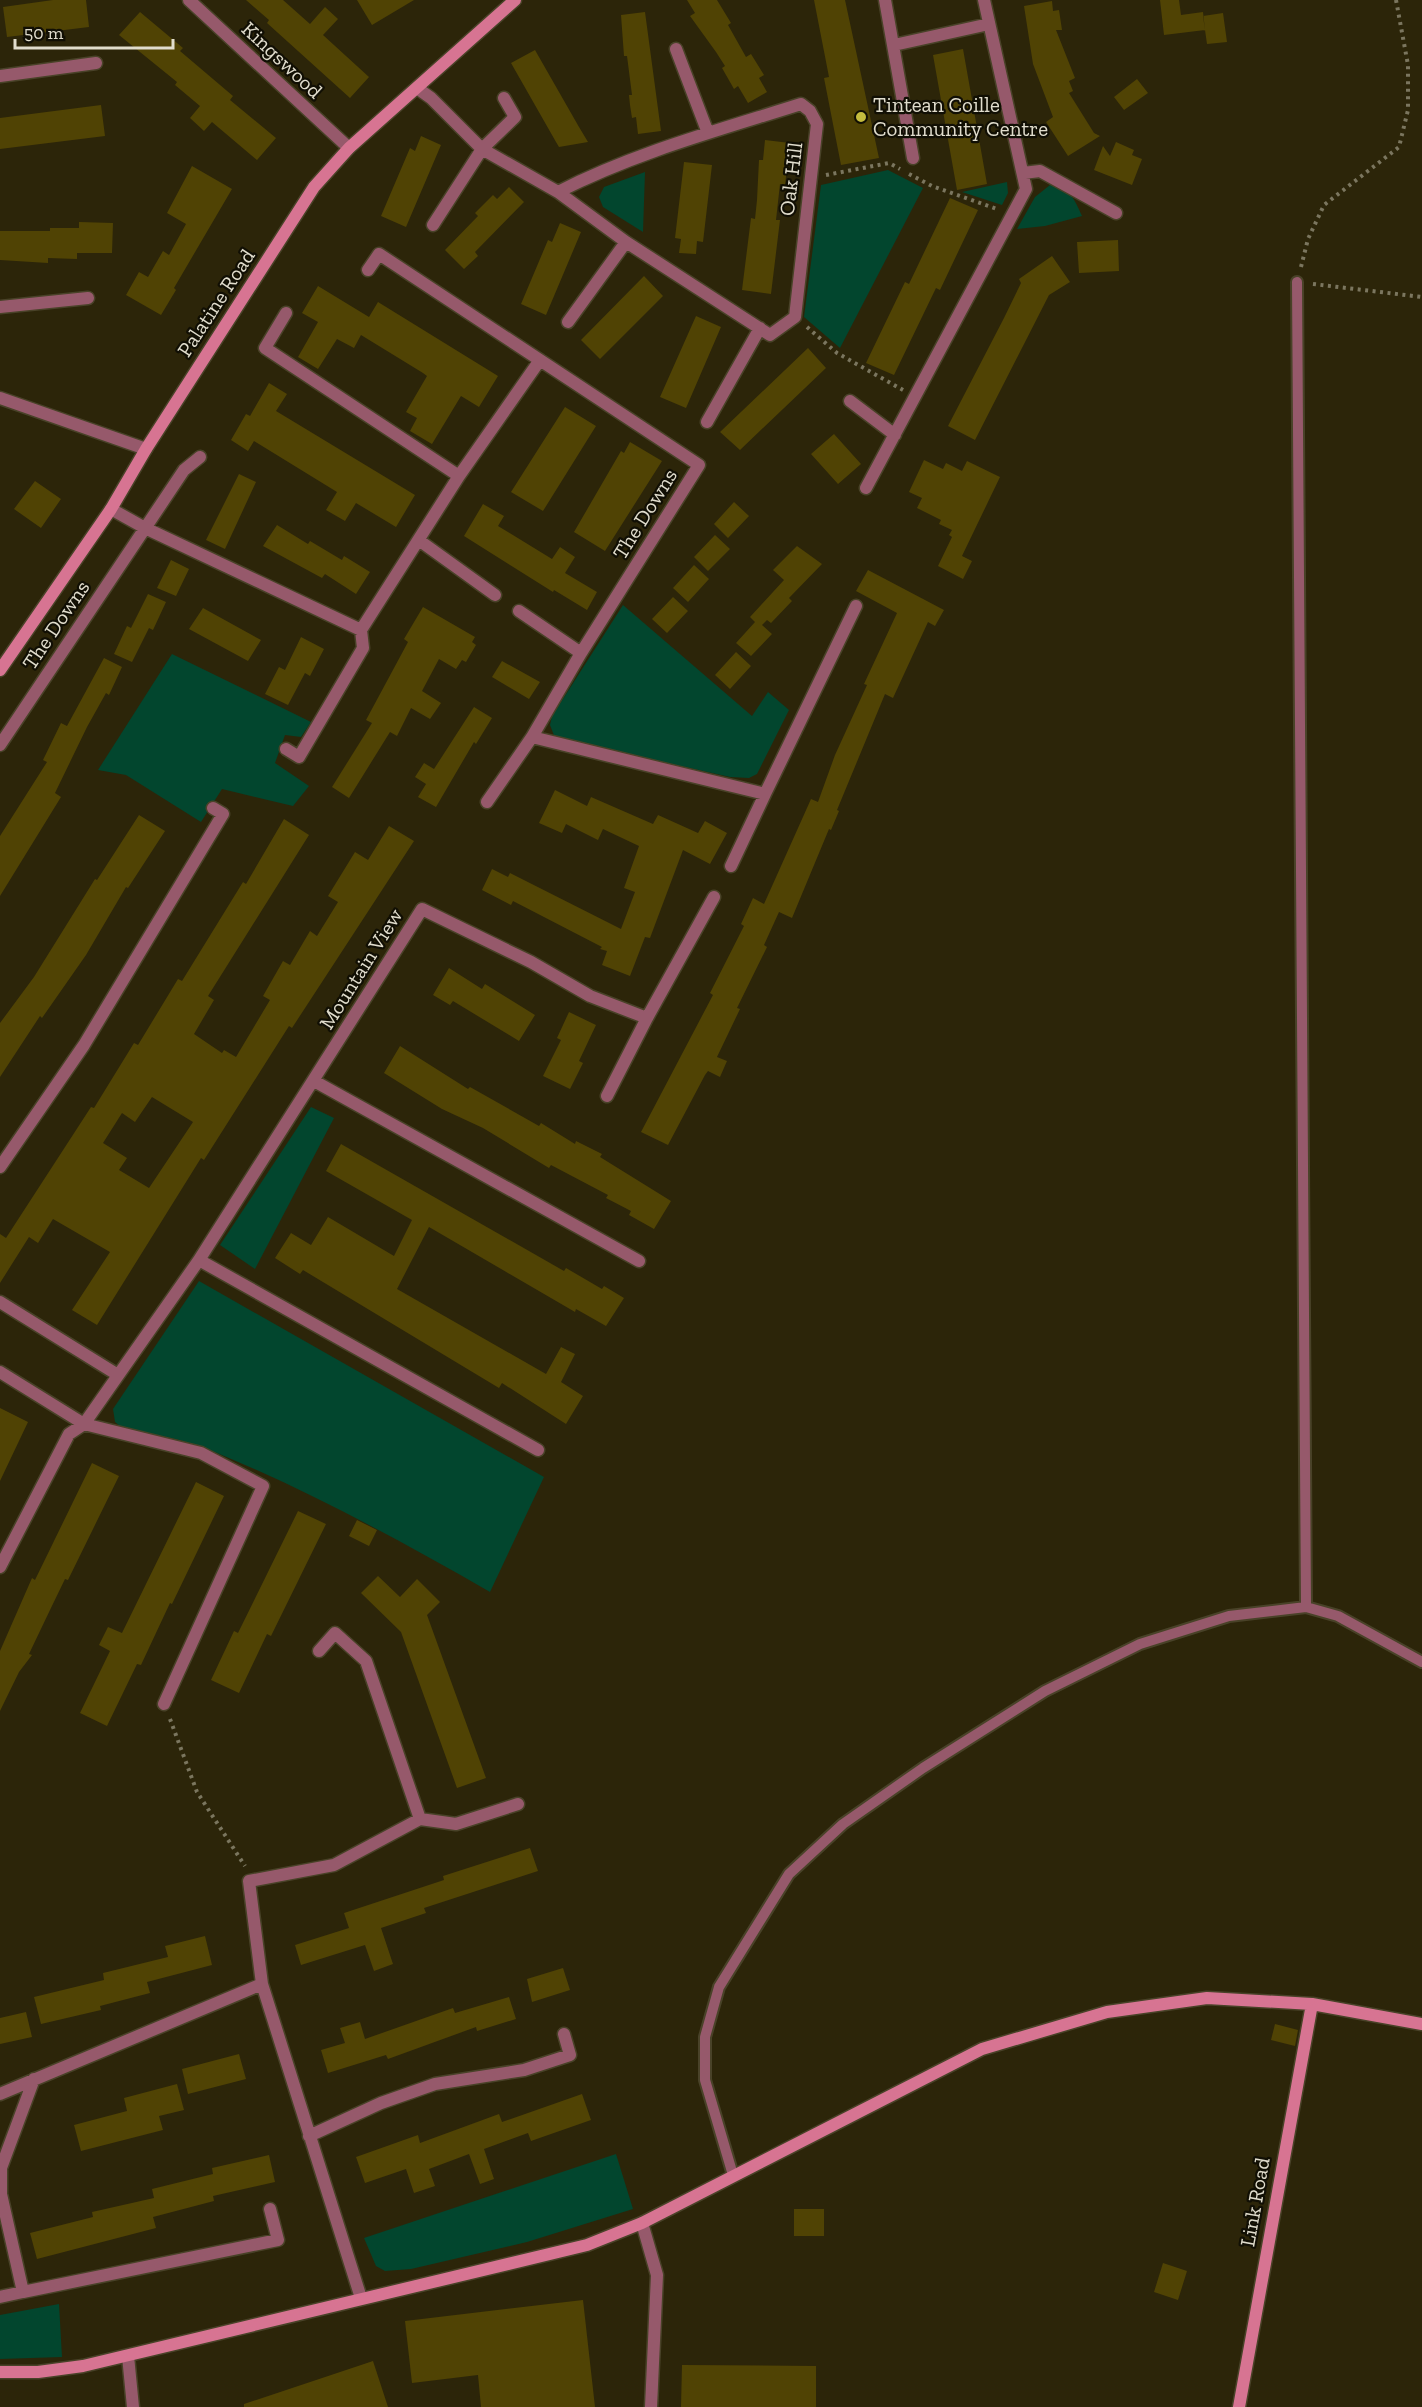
<svg xmlns="http://www.w3.org/2000/svg" width="1422" height="2407" viewBox="0 0 1422 2407" font-family="'Zilla Slab',serif">
	<rect width="100%" height="100%" fill="#2c2509"/>
	<path fill="#02462e" d="M888 170 923 188 840 348 804 317 821 185Z
		M645 172 643 232 603 207 599 197 604 187Z
		M1007 182 1008 193 1002 205 962 192Z
		M1050 185C1070 188 1074 198 1082 216L1045 226 1017 229 1035 197Z
		M623 605 752 716 768 692 789 710 757 774 749 778 730 777 555 738 550 725 552 716Z
		M172 654 311 722 301 737 285 735 275 763 309 786 293 806 222 789 201 822 126 775 98 770Z
		M311 1107 334 1118 255 1269 220 1245Z
		M199 1281 544 1477 490 1592C398 1539 304 1488 205 1448 179 1438 148 1434 121 1427L115 1422 113 1409Z
		M616 2154 633 2209 527 2242 411 2269 385 2271 376 2266 364 2238Z
		M59 2304 62 2357 0 2359V2315Z"/>
	<path fill="#504304" fill-rule="evenodd" d="M53 0H86L89 27 7 37 3 7Z
		M246 0H283L310 24 325 7 338 19 323 35 369 77 350 98 267 23 269 20Z
		M357 0H414L372 25Z
		M687 0H717L731 23 728 25 746 57 751 54 764 75 759 78 767 92 748 103 738 86 734 89 722 68 725 66 716 52 690 16 695 13Z
		M814 0H845L879 158 841 165 824 78 829 77Z
		M1160 0H1179L1181 15 1203 12 1205 30 1164 35Z
		M1052 1 1053 11 1059 10 1062 30H1056L1075 78 1069 81 1073 91 1069 93 1094 133 1100 136 1068 156 1046 122 1053 117 1033 64 1024 6Z
		M140 12 183 48 180 51 233 96 230 100 276 138 257 160 212 122 204 131 190 118 200 106 175 85 177 82 119 35Z
		M645 12 661 131 638 134 636 117 632 118 630 105 629 95H632L627 56H624L621 15Z
		M1223 13 1227 42 1207 44 1203 16Z
		M963 49 987 184 957 190 933 55Z
		M535 50 579 127 588 142 559 147 556 142 511 63Z
		M1137 79 1148 93 1124 110 1114 97Z
		M101 105 105 136 0 149V118Z
		M421 136 441 145 406 227 381 216 410 148 415 151Z
		M765 140 790 143 785 185 780 184 776 220H780L771 294 742 290 751 218 755 219 757 200 759 160H763Z
		M1116 142 1134 150 1132 155 1142 159 1132 185 1094 170 1103 146 1110 156Z
		M684 162 712 165 703 242 697 241 696 254 679 253 681 239 675 238Z
		M192 166 232 189 174 288 176 290 161 315 126 295 139 272 148 277 163 251 169 255 186 224 167 213Z
		M509 187 524 202 475 252 478 256 464 269 445 250 478 216 475 213 493 195 497 199Z
		M950 198 978 210 940 290 936 288 894 375 866 363 905 282 909 284Z
		M79 222 113 223 112 253H77V259L48 258V263L0 260V231H50V228H79Z
		M560 223 581 232 546 315 521 304 548 240 552 242Z
		M1118 240 1119 271 1079 273 1077 242Z
		M1052 256 1070 282 1049 295 975 440 948 426 1004 318 1021 283 1019 279Z
		M644 276 663 296 600 359 581 340Z
		M318 286 369 317 378 302 498 376 479 407 461 396 432 444 410 431 417 418 406 412 427 376 423 373 361 335 354 348 337 339 318 369 298 357 318 322 302 313Z
		M696 316 721 327 686 408 660 397Z
		M808 348 826 368 740 450 720 432Z
		M269 383 287 394 276 411 415 495 396 527 356 503 345 521 326 510 337 492 254 441 248 451 231 440 246 414 250 416Z
		M565 407 596 426 543 511 511 492Z
		M834 434 861 464 838 484 811 454Z
		M630 442 662 461 605 551 574 532 621 451 624 453Z
		M924 460 943 469 946 463 962 471 967 461 1000 477 962 556 972 561 963 579 938 566 952 537 949 535 952 530 939 524 941 520 917 508 922 498 909 492Z
		M239 474 256 482 225 549 206 540Z
		M35 481 61 499 41 528 14 509Z
		M734 502 749 516 728 538 714 524Z
		M483 504 504 516 498 526 552 559 560 547 575 557 565 573 597 592 587 610 554 590 553 592 464 536Z
		M277 525 308 544 310 541 342 560 344 556 370 572 356 594 325 574 322 578 263 546Z
		M715 535 730 549 708 571 694 557Z
		M797 546 822 564 789 598 792 601 771 623 767 620 762 625 772 634 751 656 736 643 755 622 750 617 784 580 773 570Z
		M171 560 189 569 176 596 157 588Z
		M694 565 709 579 688 602 673 588Z
		M868 570 944 610 935 626 928 622 893 698 885 694 837 810 839 811 831 830 829 829 792 918 779 912 764 945 767 947 737 1008 740 1009 717 1057 727 1061 720 1077 708 1071 705 1075 668 1145 641 1132 713 995 710 993 744 926 741 924 753 898 764 904 811 799 818 802 835 755 867 685 864 684 897 613 856 591Z
		M148 594 166 602 153 630 149 628 132 662 114 654 127 626 131 628Z
		M673 597 688 611 667 633 652 619Z
		M423 607 475 637 472 642 476 645 466 662 462 660 456 669 439 659 422 691 441 703 430 719 411 708 397 736 390 732 349 798 332 787 372 723 366 720 408 642 404 639Z
		M203 608 261 640 248 661 189 629Z
		M301 637 324 649 310 676 305 673 288 705 265 694 279 667 285 670Z
		M736 652 751 666 730 689 715 675Z
		M104 658 122 667 109 695 106 693 87 727 55 793 61 797 0 896V836L47 762 43 760 61 723 67 726Z
		M502 661 540 682 529 699 492 677Z
		M474 707 492 718 476 744 474 742 436 807 418 797 426 784 415 777 424 763 434 769Z
		M555 790 587 806 591 797 653 824 658 815 698 833 705 821 727 833 710 864 683 850 650 938 645 937 630 976 602 965 607 951 600 949 602 947 513 901 511 905 482 890 492 869 508 877 510 873 621 929 635 892 624 888 639 846 603 829 598 840 566 824 562 833 539 823Z
		M139 815 165 831 128 888 126 887 86 955 42 1018 40 1016 0 1077V1023L34 977 95 879 97 880Z
		M284 819 309 835 208 996 214 1000 194 1034 222 1053 224 1050 236 1057 270 1000 263 996 283 961 290 965 310 931 317 936 338 902 328 896 355 852 368 860 389 826 414 841 292 1028 289 1026 204 1160 201 1158 97 1325 72 1310 110 1252 53 1219 38 1243 29 1237 0 1283V1234L6 1238 91 1107 94 1108 134 1043 138 1045 178 979 182 981 243 882 246 884ZM152 1097 193 1122 149 1188 119 1170 127 1158 103 1143 122 1113 135 1122Z
		M449 968 482 989 485 984 535 1015 519 1041 453 1001 450 1005 433 995Z
		M569 1012 596 1025 579 1061 583 1063 570 1089 543 1076 561 1040 557 1038Z
		M400 1046 468 1089 470 1087 539 1126 541 1123 575 1144 576 1141 602 1154 600 1157 671 1201 654 1229 629 1215 631 1211 606 1198 608 1195 551 1165 549 1168 483 1128 442 1109 384 1073Z
		M341 1144 564 1271 566 1268 602 1289 604 1286 624 1298 606 1326 576 1309 575 1312 429 1227 397 1289 546 1374 561 1347 575 1354 561 1382 583 1396 566 1424 502 1383 499 1388 303 1270 300 1274 275 1258 291 1233 311 1245 328 1217 394 1256 412 1220 326 1171Z
		M0 1408 28 1422 0 1481Z
		M92 1463 119 1476 68 1580 65 1579 50 1610 29 1654 32 1655 19 1672 0 1711V1651L32 1578 35 1580Z
		M196 1482 224 1496 172 1604 170 1603 141 1665 137 1664 107 1726 80 1713 110 1651 99 1645 108 1627 122 1633Z
		M298 1511 326 1524 271 1636 267 1634 239 1693 211 1680 234 1631 238 1633Z
		M357 1520 377 1530 369 1546 349 1536Z
		M378 1576 400 1597 417 1579 440 1602 427 1615 486 1778 457 1788 401 1632 361 1593Z
		M530 1848 538 1871 424 1908 426 1913 381 1928 393 1964 374 1971 365 1945 301 1965 295 1945 349 1928 344 1913 444 1880 443 1876Z
		M205 1936 212 1965 147 1982 150 1993 100 2006 101 2010 41 2024 34 1997 104 1980 103 1973 168 1957 165 1946Z
		M563 1968 570 1990 532 2002 527 1979Z
		M509 1997 516 2019 477 2031 476 2027 388 2059 386 2055 328 2073 321 2050 345 2043 340 2028 360 2022 365 2039 453 2008 455 2013Z
		M26 2012 32 2037 0 2044V2018Z
		M1275 2024 1298 2030 1295 2046 1271 2040Z
		M239 2054 246 2079 188 2094 182 2069Z
		M177 2084 184 2110 159 2116 163 2130 81 2151 74 2125 127 2111 124 2098Z
		M582 2094 591 2120 531 2141 528 2133 484 2149 494 2179 480 2184 469 2154 429 2169 435 2186 414 2193 406 2169 365 2183 356 2157 418 2135 420 2143 499 2114 502 2122Z
		M269 2155 275 2182 213 2196 214 2201 153 2217 156 2228 37 2259 30 2233 93 2217 92 2212 154 2198 152 2189 213 2174 212 2168Z
		M794 2209H824V2236H794Z
		M1163 2263 1187 2271 1178 2300 1154 2292Z
		M583 2300 595 2407H481L478 2375 412 2383 405 2321Z
		M373 2361 388 2407H244V2404Z
		M682 2365 816 2366V2407H681Z"/>
	<g fill="none" stroke-linecap="round" stroke-linejoin="round">
		<defs>
			<path id="lane" d="M1297 282 1306 1607
				M733 2175 705 2080V2037L719 1987 789 1874 843 1824 923 1768 1045 1691 1140 1644 1229 1616 1306 1607 1338 1616 1422 1662"/>
			<path id="street" d="M189 0 349 148
				M885 0 913 158
				M894 45 989 24
				M676 49 708 133
				M0 76 96 63
				M417 88 431 98 482 149 558 192 626 242 770 335 795 317 817 124 810 111 801 104C719 130 634 153 558 192
				M1023 173 1040 171 1116 213
				M433 225 482 149 515 117 504 98
				M368 270 379 254 699 465 581 653 532 737 487 802
				M0 307 88 298
				M286 313 265 348 459 476
				M568 322 626 242
				M0 398 146 449
				M850 401 895 435
				M707 422 760 328
				M866 488 1026 189 984 0
				M111 509 145 528 361 630 459 476 540 360
				M420 541 495 595
				M519 611 581 653
				M532 737 765 794 856 606
				M0 745 184 470 200 457
				M286 749 299 757 363 648 361 630
				M731 866 765 794
				M314 1081 639 1261
				M607 1096 647 1018
				M0 1167 84 1045 223 814 213 808
				M199 1260 538 1450
				M0 1302 118 1375
				M0 1372 84 1424 201 1453 263 1486 164 1704
				M0 1567 69 1434 84 1424 199 1260 422 909 531 962 590 996 647 1018 714 897
				M319 1651 335 1633 366 1661 420 1819 334 1865 249 1881 262 1984 361 2298
				M420 1819 456 1824 518 1804
				M34 2079 1 2168V2194L23 2292 278 2240 270 2209
				M0 2094 262 1984
				M309 2136 381 2103 435 2084 524 2070 570 2055 564 2034
				M642 2223 657 2275 651 2407
				M0 2297 23 2292
				M128 2356 133 2407"/>
			<path id="secondary" d="M0 670 111 509 146 449 314 187 349 148 515 0
				M0 2372H38L83 2366 587 2245 642 2223 982 2049 1107 2012 1207 1998 1312 2004 1422 2024
				M1239 2407 1312 2004"/>
		</defs>
		<use href="#lane" stroke="#494228" stroke-width="14"/>
		<use href="#street" stroke="#494228" stroke-width="15"/>
		<use href="#secondary" stroke="#494228" stroke-width="15"/>
		<path stroke="#7b765f" stroke-width="4" stroke-dasharray="3 4.5" stroke-linecap="butt" d="M909 174 932 186 997 209
			M826 175 889 163 900 169
			M1301 267 1308 239 1324 205 1399 147 1408 110V65L1396 0
			M1313 284 1422 297
			M807 327 837 353 903 390
			M170 1719 197 1792 245 1866"/>
		<use href="#lane" stroke="#96596b" stroke-width="10"/>
		<use href="#street" stroke="#96596b" stroke-width="12"/>
		<use href="#secondary" stroke="#d77492" stroke-width="12"/>
	</g>
	<circle fill="#c4bc3e" stroke="#110f04" stroke-width="2" cx="861" cy="117" r="6"/>
	<g text-anchor="middle" stroke-width="4.5" stroke-linejoin="round" paint-order="stroke">
		<g font-size="21" fill="#e1ddcd" stroke="#110f04">
			<text transform="translate(282 60) rotate(43)" y="7">Kingswood</text>
			<text transform="translate(791 179) rotate(-83)" y="7">Oak Hill</text>
			<text transform="translate(216 303) rotate(-57)" y="7">Palatine Road</text>
			<text transform="translate(645 514) rotate(-58)" y="7">The Downs</text>
			<text transform="translate(56 625) rotate(-56)" y="7">The Downs</text>
			<text transform="translate(361 969) rotate(-58)" y="7">Mountain View</text>
			<text transform="translate(1255 2202) rotate(-80)" y="7">Link Road</text>
		</g>
		<g font-size="21" fill="#e1ddcd" stroke="#110f04" text-anchor="start">
			<text x="873" y="112">Tintean Coille<tspan x="873" dy="24">Community Centre</tspan></text>
		</g>
	</g>
	<path d="M15 39v9h158v-9" fill="none" stroke="#e1ddcd" stroke-width="3"/>
	<text x="24" y="39" font-size="18" fill="#e1ddcd" stroke="#110f04" stroke-width="4.5" paint-order="stroke">50 m</text>
</svg>
